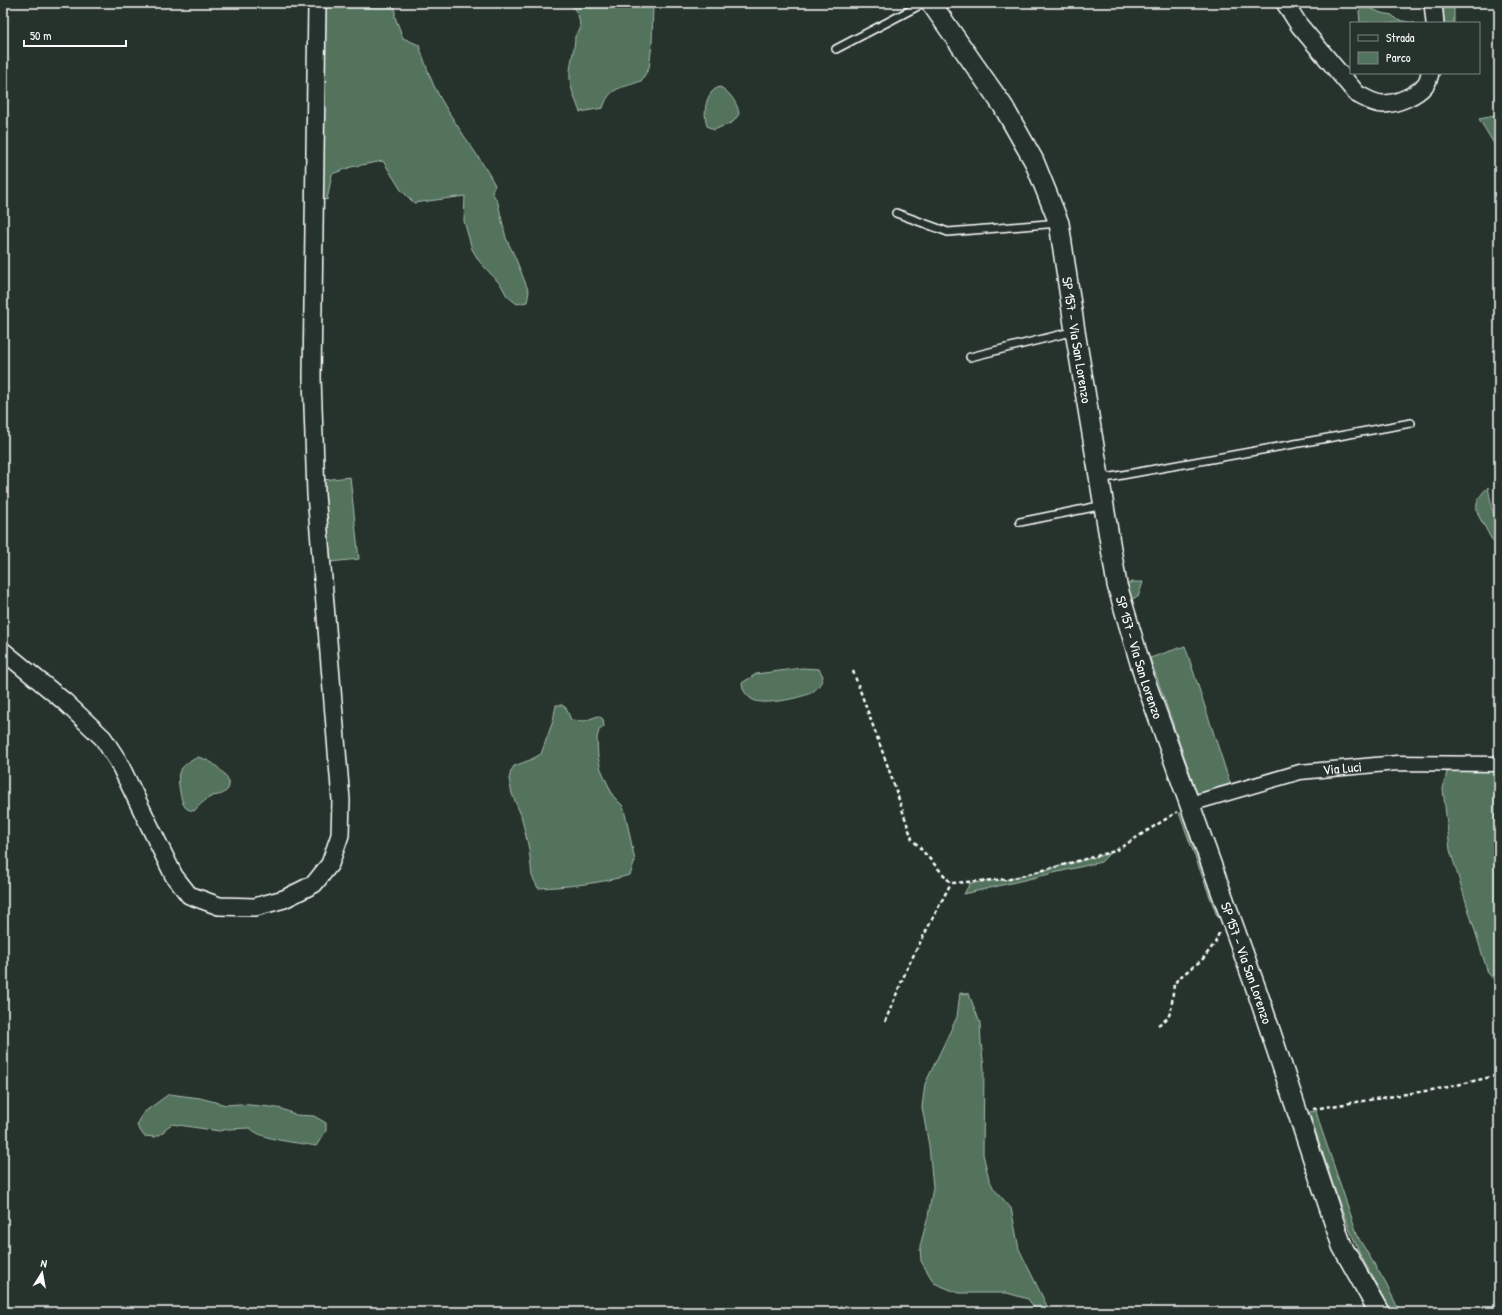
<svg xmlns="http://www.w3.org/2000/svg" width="1502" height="1315" viewBox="0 0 1502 1315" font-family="'Patrick Hand',sans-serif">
	<rect width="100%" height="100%" fill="#26332d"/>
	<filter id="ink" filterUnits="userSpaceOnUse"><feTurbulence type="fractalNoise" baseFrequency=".025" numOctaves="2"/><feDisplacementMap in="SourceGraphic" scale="8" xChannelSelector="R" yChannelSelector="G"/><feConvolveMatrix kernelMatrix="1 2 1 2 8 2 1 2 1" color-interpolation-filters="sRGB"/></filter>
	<g filter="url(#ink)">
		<path fill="#52735d" stroke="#a8b9ae" d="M323 3H395V17L403 38 419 45C424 59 428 73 434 86 451 121 477 151 495 185L492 192 498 203 506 238 515 257 529 292 527 302 517 304 507 296 501 285 479 261 472 249 464 221 465 196 414 203 401 190 383 161 351 167 332 174 327 200 318 197Z
			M568 3H653L652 44 649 68 641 81C621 89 610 86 603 108L580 112C576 101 571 91 570 79 569 65 575 50 575 36L580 30C580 18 578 11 568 3Z
			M1442 3H1454V23H1444Z
			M1364 5 1381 13 1392 15 1397 20 1415 23H1360L1359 11Z
			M720 87C730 92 738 104 739 114L733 122 714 130 707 126C703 113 705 91 720 87Z
			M1499 115V152L1479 119Z
			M350 477 359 559 330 562 323 480Z
			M1488 487 1493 512 1499 520V543L1495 544C1491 539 1488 533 1485 527 1474 510 1473 502 1488 487Z
			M1131 582H1143L1138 597 1131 599 1126 586Z
			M1185 646 1232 789 1198 796 1150 658Z
			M802 668 819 669 823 676C822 683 817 689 811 693 800 698 764 706 753 700 749 698 745 693 743 689L742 683 756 674Z
			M556 705H562L566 708 571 720 584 721 598 716 603 719 604 727 599 730 597 738 598 757 601 769 613 796 623 806 627 822 635 861 630 875C601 883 568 887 538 888L532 876 529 849 521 815 512 794 509 779 511 771 514 766 530 760 541 754 553 721Z
			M198 757C201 758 204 759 207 760 216 764 238 783 225 792 222 795 217 795 213 796 205 799 200 805 194 811 190 810 188 810 185 807 181 803 177 779 179 773 182 765 191 761 198 757Z
			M1499 763V985L1488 973 1450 850 1443 789 1447 772Z
			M1189 808 1229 929 1217 916 1179 813Z
			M1110 853 1101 862 964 894 970 883 1011 879Z
			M960 993 969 994 980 1023 981 1043 984 1068 983 1154 989 1179 994 1189 1011 1208 1019 1249 1048 1308 1037 1311 1028 1299 1007 1293H958L934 1283 921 1261 920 1246 928 1217 933 1187 929 1146 922 1107 925 1084 957 1017Z
			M169 1094 200 1098 226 1105 239 1104 271 1107 282 1109 296 1115 314 1116 326 1123V1131L316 1146C297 1142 263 1141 250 1128L228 1129 219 1131 172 1124 166 1128 163 1133 155 1137 144 1136 137 1126 143 1113Z
			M1316 1111 1320 1125 1359 1239 1385 1282 1400 1312H1391L1359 1252 1340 1205 1309 1112Z"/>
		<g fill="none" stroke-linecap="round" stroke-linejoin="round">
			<defs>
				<path id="service" d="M836 49 924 3
					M896 213 948 232 1059 223
					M970 357 1075 331
					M1100 479 1411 423
					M1020 522 1104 505"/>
				<g id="minor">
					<path id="s1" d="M1190 804 1300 772 1397 763 1496 764 1499 762"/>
				</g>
				<path id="tertiary" d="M1285 3 1299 25 1357 94C1365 98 1374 104 1383 104 1397 104 1417 95 1425 85 1428 82 1429 77 1430 73
					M1433 3 1435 23
					M3 651 65 702 103 738 118 761 174 876 189 895 219 906 255 907 284 899 314 884 330 864 340 835 341 800 316 494 312 378 317 3"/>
				<g id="secondary">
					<path id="s2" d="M931 3 1003 106 1034 161 1059 223 1075 331 1117 585 1146 683 1258 994 1342 1246 1379 1312"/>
				</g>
			</defs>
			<use href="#service" stroke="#fff" stroke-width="10"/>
			<use href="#minor" stroke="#fff" stroke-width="17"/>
			<use href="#tertiary" stroke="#fff" stroke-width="20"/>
			<use href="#secondary" stroke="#fff" stroke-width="22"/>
			<path stroke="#fff" stroke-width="2.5" stroke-dasharray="4 3" stroke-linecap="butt" d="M853 671 888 767 912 839 951 883 1010 879 1115 851 1177 812
				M885 1022 908 966 951 883
				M1158 1025 1168 1018 1171 1010 1174 984 1180 977 1202 960 1215 943 1219 933
				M1313 1109 1444 1088 1499 1075"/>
			<use href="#service" stroke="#26332d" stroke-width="7"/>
			<use href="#minor" stroke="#26332d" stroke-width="14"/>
			<use href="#tertiary" stroke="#26332d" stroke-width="17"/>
			<use href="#secondary" stroke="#26332d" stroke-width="19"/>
		</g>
	</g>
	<g text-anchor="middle" stroke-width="3" stroke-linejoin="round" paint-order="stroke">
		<g font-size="14" fill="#fff" stroke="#26332d">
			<text dy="5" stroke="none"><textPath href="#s2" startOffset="374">SP 157 - Via San Lorenzo</textPath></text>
			<text dy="5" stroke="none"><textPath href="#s2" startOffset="698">SP 157 - Via San Lorenzo</textPath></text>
			<text dy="5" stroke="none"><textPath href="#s1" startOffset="157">Via Luci</textPath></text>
			<text dy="5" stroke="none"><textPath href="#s2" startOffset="1022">SP 157 - Via San Lorenzo</textPath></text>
		</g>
	</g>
	<rect width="1502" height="1315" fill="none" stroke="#26332d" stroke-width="16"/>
	<rect x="8" y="8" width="1486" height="1299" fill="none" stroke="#fff" stroke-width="1.5" filter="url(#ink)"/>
	<rect x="1350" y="22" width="130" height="52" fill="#26332d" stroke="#7d8581"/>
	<rect x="1358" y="35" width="20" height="6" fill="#26332d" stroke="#7d8581"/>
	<text x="1386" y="42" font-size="12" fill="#ffffff">Strada</text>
	<rect x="1358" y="52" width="20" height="12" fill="#52735d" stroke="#7d8581"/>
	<text x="1386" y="62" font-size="12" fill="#ffffff">Parco</text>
	<g transform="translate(42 1273) rotate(11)" stroke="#26332d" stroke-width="3" paint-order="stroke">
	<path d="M0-3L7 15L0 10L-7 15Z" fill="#ffffff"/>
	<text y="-6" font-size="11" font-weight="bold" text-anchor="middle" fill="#ffffff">N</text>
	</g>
	<path d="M24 40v6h102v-6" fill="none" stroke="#ffffff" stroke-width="2"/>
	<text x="30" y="40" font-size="12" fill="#ffffff" stroke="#26332d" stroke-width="3" paint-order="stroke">50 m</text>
</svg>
